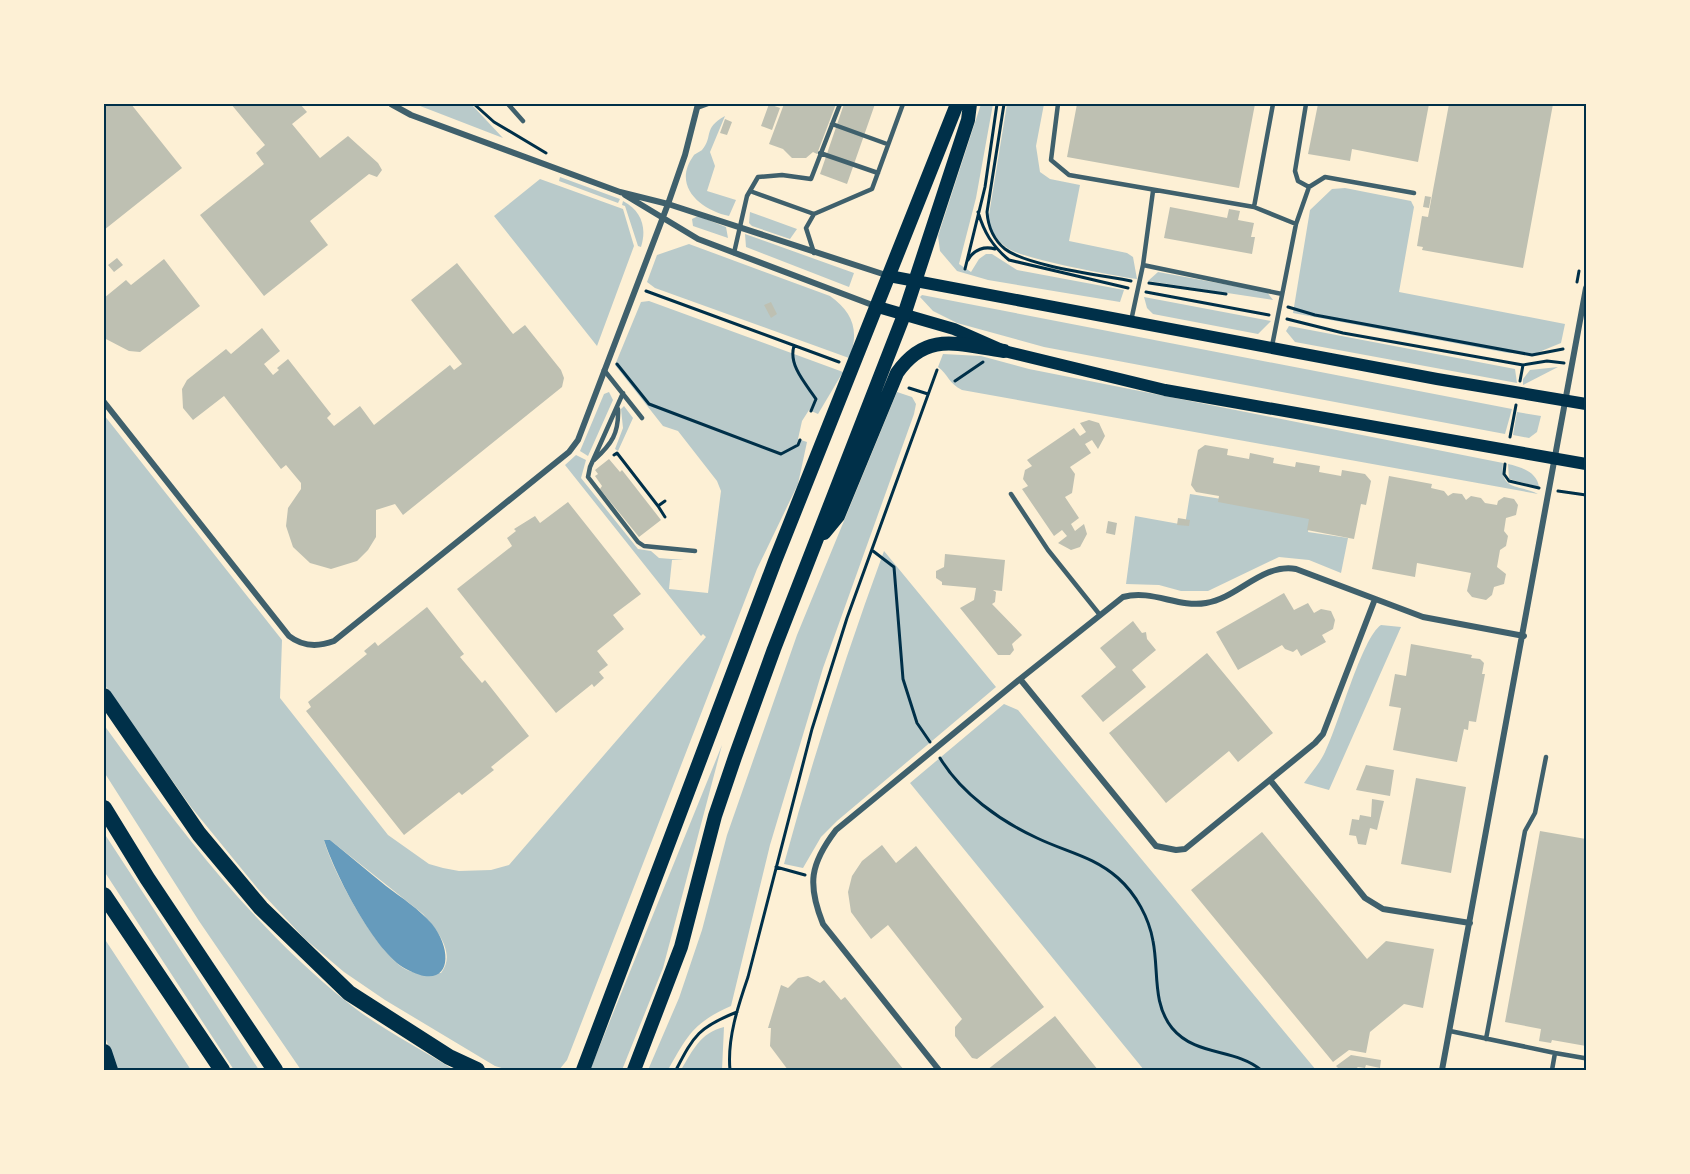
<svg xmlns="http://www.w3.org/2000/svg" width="1690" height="1174" viewBox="0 0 1690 1174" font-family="'Public Sans',sans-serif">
	<rect width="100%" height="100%" fill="#fdf0d5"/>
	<path fill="#b9caca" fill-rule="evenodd" d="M414 104H471L503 138 415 104Z
		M981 104H993L976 198 959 264 971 272 979 259 986 254H992L1017 270 1124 290 1120 302 988 280 957 271 940 251 938 236Z
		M1007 104H1044L1036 146 1040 172 1050 179 1080 185 1069 241 1127 253 1133 257 1137 279C1115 276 1020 259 1006 247 998 241 990 230 988 221Z
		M725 116 710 152 715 166 707 191 736 200 729 216C701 210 671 186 694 155 695 154 701 151 702 150 714 136 702 129 725 116Z
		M560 177 620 199 618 203 559 181Z
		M540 179 623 209 634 246 597 346 494 216Z
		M1345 188 1411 201 1414 207 1399 292 1565 324 1561 343 1534 354 1508 353 1293 313 1310 210 1332 189Z
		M623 201C642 211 647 228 641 247L638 246 625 206 622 205Z
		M750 212 797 229 790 239 752 226 749 223Z
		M698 216 726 227 728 238 693 226 692 219Z
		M745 234 854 273 849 287 746 247Z
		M689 244 830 296C853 312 860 332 849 358L655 288 647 282 657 255Z
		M1158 272 1267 292 1273 300 1148 281Z
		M922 295 1512 409 1505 434 1044 347 957 323 933 311 920 297Z
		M1144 297 1271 321 1258 334 1153 314 1147 308Z
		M649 301 843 372 818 414 809 410 802 421 798 439 807 442 798 484 757 569 567 1060 559 1070H508L495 1066 385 1000 344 972 305 939 258 889 191 807 104 684V415L282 640 280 698 388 835 429 864 443 868 459 871 491 870 509 865 706 637 703 634 701 636 565 465 576 455 586 460 581 478 638 549 651 551 659 558 684 560H672L669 589 708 593 721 491 717 481 678 431 663 426 615 365 641 302ZM324 840H330L423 914C436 929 457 953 441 973 429 973 416 975 405 969 377 953 332 871 324 840Z
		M1289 326 1515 369 1517 383 1295 342 1286 331Z
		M943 354 981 356 1029 369 1503 463C1500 492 1519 484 1538 494L962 390C949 384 948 374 938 367Z
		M1558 367 1523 385V379L1530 370Z
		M609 392 613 400 588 456 580 451 604 394Z
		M897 392 912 397 916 404 914 414 823 668 770 845 731 1006C694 1022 687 1036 668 1070H648L679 998 702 930 727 835 797 635Z
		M624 406 633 418 618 451 615 449 623 428 621 409Z
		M1517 412 1541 416 1537 432 1529 438 1513 435Z
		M1508 464C1521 467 1537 472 1539 487L1509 479Z
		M1190 494 1311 513 1308 532 1348 538 1341 573 1309 560 1279 557 1208 591H1181L1159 585 1126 584 1135 516 1185 525Z
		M884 551 996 687 837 821 821 837 803 868 784 864C813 758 846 654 884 551Z
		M1381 625 1401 627 1329 790 1304 783C1311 773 1320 763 1325 752 1338 727 1362 637 1381 625Z
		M1004 704 1018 710 1316 1070H1144L910 783Z
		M104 725C176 825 250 924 347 1002 376 1026 421 1049 454 1070H301L199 921 104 772Z
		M722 745 663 968 622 1070H590Z
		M104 833 259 1070H234L104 871Z
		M104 938 191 1070H117L104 1034Z
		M724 1027 722 1070H681C693 1050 700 1033 724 1027Z"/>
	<path fill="#669bbc" d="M324 840H330C349 855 367 871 386 886 402 898 419 909 432 924 455 953 450 993 406 969 375 953 335 874 324 840Z"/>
	<path fill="#bec0b2" d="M104 104H131L182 168 104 230Z
		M231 104H300L307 112 292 124 320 158 348 136 378 163 382 170 377 177 369 174 310 221 328 245 264 296 200 215 264 164 256 153 265 145Z
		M769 104 780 108 772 130 761 126Z
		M784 104H836L817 154 813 152 806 158H792L783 149 769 144Z
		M844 104H875L847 184 820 174Z
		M1077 104H1255L1239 188 1067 157Z
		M1318 104H1429L1418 162 1352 149 1350 161 1308 154Z
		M1449 104H1553L1523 268 1422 250 1423 247 1417 246 1422 216 1428 217Z
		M725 119 732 122 727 135 720 133Z
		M1425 196 1431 197 1429 208 1423 207Z
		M1170 207 1227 218 1229 209 1240 211 1238 220 1254 223 1251 237H1255L1252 254 1164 238Z
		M117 258 123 265 114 272 108 265Z
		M164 259 200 306 140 352 129 351 104 338V298L126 280 131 285Z
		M457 263 513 334 525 325 561 370 564 378 562 387 403 515 395 504 376 510V537L368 550 357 561 331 569 310 563 293 547 286 526 288 508 301 489V483L286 465 281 469 224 396 193 420 183 408 182 389 187 380 226 349 231 354 262 328 280 351 264 364 273 375 279 370 277 368 288 359 331 414 327 418 334 426 360 406 374 425 450 365 454 370 462 364 411 300Z
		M771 302 777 314 771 318 764 305Z
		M1089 420 1099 423 1105 436 1098 449 1092 440 1085 444 1091 453 1070 467 1075 474 1072 493 1065 497 1079 518 1071 524 1075 531 1084 524 1087 534 1080 547 1071 550 1058 543 1067 536 1062 530 1054 536 1022 489 1028 486 1023 479 1025 470 1032 466 1027 460 1074 428 1080 436 1086 432 1080 423Z
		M1205 445 1228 449 1227 455 1249 459 1250 453 1274 458 1273 463 1295 467 1296 462 1320 466 1319 472 1341 476 1342 470 1365 474 1371 481 1366 505 1361 504 1354 539 1307 530 1309 519 1218 502 1219 496 1196 492 1191 485 1198 450Z
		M609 459 620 472 622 470 661 520 639 537 600 489 602 486 595 476 598 474 595 470Z
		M1389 476 1432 484 1431 488 1444 491 1448 496 1453 493 1462 494 1466 500 1471 496 1481 498 1485 503 1497 505 1498 501 1504 497 1514 499 1518 505 1516 515 1506 518 1504 531 1508 536 1506 546 1500 550 1497 567 1506 574 1504 584 1494 587 1492 595 1486 600 1472 597 1467 591 1471 573 1417 563 1415 577 1372 569Z
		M568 502 641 594 613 615 624 629 597 651 608 665 599 672 604 678 594 687 592 684 556 713 457 589 512 546 507 538 516 531 514 529 535 516 540 523Z
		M1178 518 1190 520 1189 526 1177 525Z
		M1108 521 1117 523 1115 535 1106 533Z
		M945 554 1005 560 1002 591 993 590 996 592 995 602 992 604 1022 635 1012 644 1014 650 1010 655H998L960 608 974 600 976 588 942 585V582L936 578V571L944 567Z
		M1284 593 1294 610 1308 603 1314 613 1321 609 1331 611 1335 620 1333 629 1322 635 1326 642 1301 656 1297 649 1293 652 1285 649 1282 645 1238 670 1216 632Z
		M427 607 464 654 460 657 482 683 485 680 529 736 491 767 494 770 462 795 459 792 404 835 306 711 311 707 308 702 367 654 364 651 375 642 378 646Z
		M1133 621 1142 633 1146 632 1147 639 1156 650 1132 670 1146 687 1103 722 1081 696 1116 667 1100 648Z
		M1411 644 1472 655 1471 658 1480 659 1484 663 1482 674H1485L1476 722 1469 721 1468 730 1464 729 1457 762 1393 750 1401 708 1389 706 1395 674 1406 676Z
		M1207 653 1273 733 1238 762 1229 751 1166 803 1109 733Z
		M1366 765 1394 770 1390 796 1356 790Z
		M1416 778 1466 787 1451 873 1401 864Z
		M1372 799 1384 801 1377 830 1370 828 1366 845 1358 844 1356 836 1349 835 1352 819 1359 820 1360 815 1371 817Z
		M1540 831 1586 839V1046L1552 1040 1551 1043 1539 1041 1541 1029 1505 1022Z
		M1262 832 1367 959 1386 941 1434 949 1423 1008 1404 1004 1370 1032 1366 1053 1349 1050 1333 1062 1191 890Z
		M882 845 896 863 916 846 1044 1007 977 1059 972 1058 955 1036V1027L962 1019 888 925 871 939 851 912 848 892 852 876 862 861Z
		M808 976 820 983 824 980 841 1000 845 997 904 1070H788L770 1046 771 1028H768L781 985 788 988 798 978Z
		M1055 1016 1098 1070H987Z
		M1351 1055 1381 1060 1380 1068 1366 1065 1365 1068 1358 1067 1354 1070H1340L1336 1066Z"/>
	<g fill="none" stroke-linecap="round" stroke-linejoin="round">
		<path stroke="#003049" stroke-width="3" d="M474 104 494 122 546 153
			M1004 104 987 212C988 226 994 240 1005 249 1027 266 1100 275 1131 281
			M978 212C984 232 992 246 1009 260L1128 288
			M968 260C974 249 985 246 995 249
			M965 269 985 187 997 104
			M1577 282 1579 271
			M1149 283 1226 294
			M646 291 839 362
			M1146 292 1269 315
			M1288 307 1315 315 1532 355 1563 349
			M1287 319 1343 333 1523 365 1547 361 1564 363
			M794 346C788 365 806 384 816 399L811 411
			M617 364 649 404 781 454 798 445 800 440
			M955 381 983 362
			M1520 381 1523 365
			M909 388 928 394
			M1510 437 1516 405
			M614 455 617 453 658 506 665 501
			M1505 464 1504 474 1509 481 1539 488
			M1558 491 1586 495
			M658 506 665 517
			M873 551 894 567 903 679 917 723 930 742
			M940 758C961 793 1000 821 1037 838 1066 852 1093 856 1118 878 1136 894 1149 918 1153 941 1159 971 1152 1003 1172 1028 1196 1057 1235 1048 1261 1070
			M776 867 805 875
			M676 1070C694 1035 699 1027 737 1012
			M730 1070C727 1039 738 1006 748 977L812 729 847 618 937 370"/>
		<path stroke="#3f606c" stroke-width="4.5" d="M508 104 523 121
			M1058 104 1051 160 1069 175 1254 207 1296 224
			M1306 104 1295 171 1298 181 1309 187
			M697 108 708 104
			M832 124 887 144
			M820 153 878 173
			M750 191 814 214
			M1254 207 1273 104
			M734 253 747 196 758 177 782 175 811 179 840 104
			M814 253 806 228 814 214 872 189 903 104
			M1143 265 1282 294
			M1131 321 1143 265 1153 191
			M1272 346 1296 224 1309 187 1325 177 1414 193
			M604 370 642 418
			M623 393 590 467 588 477 638 542 644 546 695 551
			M594 460C612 444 619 433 618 409
			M1011 494 1048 550 1100 615
			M1450 1031 1555 1053 1552 1070
			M1486 1039 1525 831 1535 813 1546 757
			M1555 1053 1584 1058"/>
		<path stroke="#3f606c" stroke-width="6" d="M391 104 411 115 620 192 668 204 889 276
			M625 195 698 239 875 306
			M104 402 289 636C303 647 318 647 334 641L569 452 578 440 668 204 685 155 698 104
			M1375 599 1323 734 1315 743 1185 849 1176 850 1156 846 1020 679 1123 597C1152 589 1178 608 1206 603 1238 598 1262 563 1296 569L1423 617 1524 636
			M1270 780 1365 898 1383 909 1470 923
			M939 1070 823 924C807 884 810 864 836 830L1020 679
			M1442 1070 1586 288"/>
		<path stroke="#003049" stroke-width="12" d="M889 276 1437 379 1586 404
			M878 307 954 329 1004 351 1165 390 1586 464"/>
		<path stroke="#003049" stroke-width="14" d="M824 533 838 516 897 373C927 330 959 345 1004 351
			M583 1070 775 561 957 104
			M634 1070 681 947 715 816 735 757 774 649 904 315 968 120 970 104"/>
		<path stroke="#003049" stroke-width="16" d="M104 696 199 834 261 908 349 993 449 1057 477 1070
			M104 808 147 878 275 1070
			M104 895 222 1070
			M104 1052 110 1070"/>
	</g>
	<rect width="1690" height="1174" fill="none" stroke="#fdf0d5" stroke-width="210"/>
	<rect x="105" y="105" width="1480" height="964" fill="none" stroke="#003049" stroke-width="2"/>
</svg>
